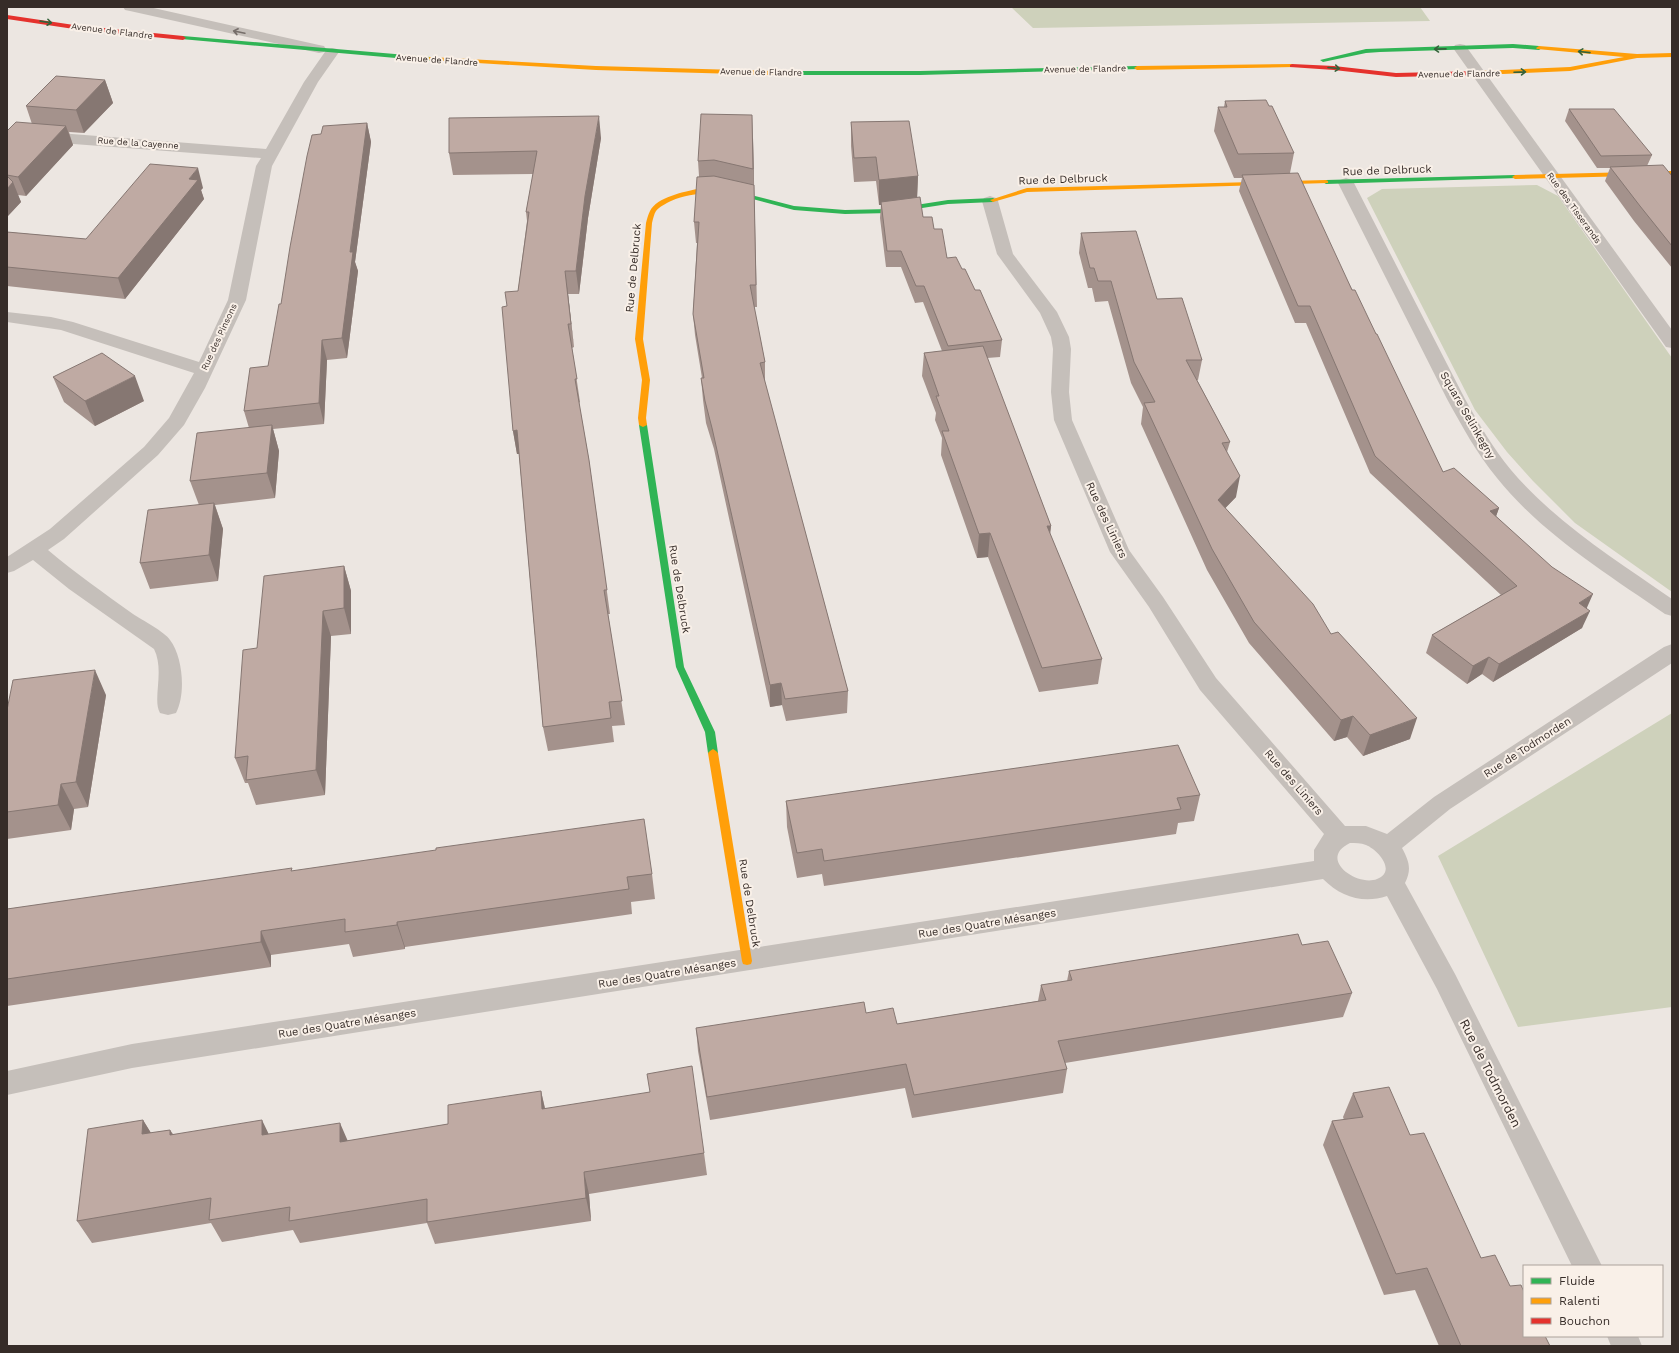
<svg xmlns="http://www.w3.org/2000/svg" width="1679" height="1353" viewBox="0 0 1679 1353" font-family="'Work Sans',sans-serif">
	<rect width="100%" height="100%" fill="#ece6e1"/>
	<path fill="#ced1bb" d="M1011 7H1420L1430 21 1033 28Z
		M1537 185 1558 196 1672 358V592L1575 523 1533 481 1507 452 1475 410 1367 198 1382 189Z
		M1672 713V1007L1518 1027 1438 856Z"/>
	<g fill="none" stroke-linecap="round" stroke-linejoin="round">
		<path fill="#c5bfba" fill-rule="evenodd" d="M123 7H149L319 45 324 46 326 49 324 52 319 53 130 11 125 10Z"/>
		<path fill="#c5bfba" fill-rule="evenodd" d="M1460 44 1465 45 1672 330V348L1666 347 1453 48 1455 45Z
			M332 48 337 49 339 52 318 82 272 166 246 300 205 388 184 425 158 455 64 539 48 550C75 573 104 593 133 614 142 620 165 632 170 640 183 657 186 694 176 713L168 715 160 713C152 699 165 671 154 649L69 589 33 560 14 571 7 573V557L50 529 144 447 169 418 194 373 61 330 7 322V312L51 317 73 322 199 362 228 300 256 166 261 158 7 139V129L266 149 304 82 327 49Z
			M1346 178 1352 180 1354 183 1465 399C1479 424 1493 448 1511 470 1556 523 1616 560 1672 599V616L1665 614C1606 573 1542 534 1497 478 1477 454 1462 426 1447 399L1338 183 1340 180Z
			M990 196 996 198 998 201 1013 254 1057 312 1069 337 1071 349 1069 392 1072 420 1129 550 1163 597 1216 678 1345 826H1366L1387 834 1434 797 1664 647 1672 644V663L1450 809 1402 848C1409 861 1412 869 1405 883L1455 974 1602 1266H1572L1437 989 1387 896C1363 904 1341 897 1323 879L132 1068 7 1095V1071L132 1044 1314 861V850L1324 834 1200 690 1149 607 1110 552 1054 420 1051 392 1053 349 1051 337 1040 313 997 254 982 201 984 198ZM1350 843C1355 843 1361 843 1366 845 1378 850 1397 871 1377 879 1357 887 1317 859 1350 843Z
			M1607 1336H1638L1642 1346H1611Z"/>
		<path fill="#30b455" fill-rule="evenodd" d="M183 36 430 57 433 59 430 61 181 39V37Z
			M1513 44 1539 46 1542 48 1539 50 1513 48 1380 52 1366 53 1323 62 1320 60 1366 49Z
			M1137 66 1140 68 1139 69 920 75H774L771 73 774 71H920Z
			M1515 175 1517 176V178L1326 184 1323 182 1326 180Z
			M747 194 794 206 845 210 890 209 948 200 993 198 996 200 993 202 948 204 890 213 845 214 794 210 745 197V195Z
			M640 423H646L647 425 684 667 715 732 718 753 716 755H710L708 753 705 732 676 667 639 425Z"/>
		<path fill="#ff9f0a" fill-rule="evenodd" d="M1539 46 1637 54 1672 53V57L1637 58 1570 71 1479 75 1476 73 1479 71 1570 67 1624 57 1537 49 1536 48Z
			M430 57 596 66 774 71 777 73 774 75 596 70 428 60V58Z
			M1292 64 1294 65V67L1137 70 1134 68 1137 66Z
			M1672 171V175L1515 179 1512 177 1515 175Z
			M1326 180 1328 181V183L1027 192 993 202 990 200 1027 188Z
			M697 189C711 189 740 188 750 196L747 198C721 193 696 190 671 201 667 203 659 207 656 211 654 214 653 219 652 223L643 339 650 380 646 418 647 425 643 427 639 425 638 418 642 380 635 339 646 223C647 219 648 215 650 211 657 197 684 192 697 189Z
			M713 749 716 751 718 753 752 961 751 964 747 965 743 964 742 961 708 753 710 751Z"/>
		<path fill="#e5322d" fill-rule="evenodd" d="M7 15 74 25 183 36 186 38 183 40 74 29 7 19Z
			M1292 64 1334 66 1396 73 1479 71 1482 73 1479 75 1396 77 1334 70 1290 67V65Z"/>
	</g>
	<path fill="#a4928c" d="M105 80 113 103 84 133 69 132 73 145 26 196 18 195 21 202 7 217V131L32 124 26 106Z
		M1225 101 1294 153 1290 173 1376 334 1443 472 1499 508 1496 516 1587 609 1582 628 1493 682 1482 674 1467 684 1426 653 1432 635 1501 595 1370 473 1306 323H1295L1239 191 1242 178H1234L1214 131 1218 107H1224Z
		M1569 109 1652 155 1647 166 1672 176V268L1634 221 1605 181 1610 168H1597L1565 121Z
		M851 122 918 176 917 197 923 217 934 229 947 258 962 269 975 290 1002 340 1000 357 987 358 1051 526 1050 534 1102 659 1098 684 1039 692 988 557 977 558 941 455 942 438 935 420 936 413 922 376 924 353 942 351 923 302 915 303 901 267H886L880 218 881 205H879L876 181 854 182 851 146Z
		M367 123 371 142 355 262 358 271 347 358 327 360 324 424 273 429 279 451 275 498 215 505 223 529 218 581 150 589 140 563 199 505 190 481 249 428 244 411 268 366 281 304Z
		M601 138 588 218 579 294H568L574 347 572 348 580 402 579 403 589 460 610 614H608L625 725 612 726 614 742 548 751 543 727 519 454H517L513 431 507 306 518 291 527 221 526 212 533 174 453 175 449 153Z
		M753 138 757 307H754L765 362V384L848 691 847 713 786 721 782 705 770 707 714 449 706 423 703 400 701 378H702L695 335 693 314 697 243H696L694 222 699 176 698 161Z
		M203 188 201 190 204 199 125 299 7 286V232L86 239Z
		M1081 233 1157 299 1202 360 1198 380H1197L1230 442 1227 452 1236 497 1225 508 1331 634 1410 739 1363 756 1347 737 1334 741 1249 643 1207 570 1141 424 1143 407 1131 383 1108 301 1095 302 1092 288H1088L1079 253Z
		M53 377 144 401 95 426 64 402Z
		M344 566 351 591V634L331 636 325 795 256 805 248 783H245L235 758 257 648Z
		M106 695 88 807 74 809 71 830 7 839V710Z
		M1200 795 1194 821 1178 823 1176 834 824 886 822 874 797 878 787 827 786 801Z
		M292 871 652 874 655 899 631 902 632 914 405 947V949L353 957 349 944 271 955V967L7 1006V909Z
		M1302 945 1352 993 1343 1017 1065 1063 1067 1069 1063 1093 912 1118 905 1088 710 1120 698 1051 696 1028 866 1013 897 1024 1038 1001 1041 985 1067 981 1069 971Z
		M541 1091 545 1108 704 1153 707 1175 589 1194 591 1221 435 1244 427 1223 300 1243 293 1230 222 1242 211 1223 92 1243 77 1221 143 1120 151 1133 170 1130 173 1134H269L347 1141 448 1124Z
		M1353 1093 1410 1135 1481 1258 1510 1286 1550 1346H1439L1415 1290 1384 1295 1323 1145 1332 1121 1344 1120 1343 1117Z"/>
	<path fill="#867772" d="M105 80 113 103 84 133 76 110Z
		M752 115 753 138 754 192 753 169Z
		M599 116 601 138 588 218 579 294 576 271 585 196Z
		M367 123 371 142 355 262 358 271 347 358 342 338 350 252Z
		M66 126 73 145 26 196 18 177Z
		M198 168 203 188 201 190 204 199 125 299 118 278 189 179Z
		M918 176 917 200 881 202V205H879V180Z
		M13 182 21 202 7 217V189Z
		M565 271 568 294 574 347 571 324Z
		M322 340 327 360 324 424 319 403Z
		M135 376 144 401 95 426 85 401Z
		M272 425 279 451 275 498 267 473Z
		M517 430 521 454H517L513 431Z
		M1240 476 1236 497 1213 521 1218 500Z
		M214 503 223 529 218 581 209 555Z
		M1499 508 1493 525 1490 511Z
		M1047 526H1051L1048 550Z
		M990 533 988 557 977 558 979 534Z
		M344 566 351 591V634L344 608Z
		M1593 594 1585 612 1579 603Z
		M323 611 331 636 325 795 316 770Z
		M1590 611 1582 628 1493 682 1499 664Z
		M1489 657 1482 674 1467 684 1473 666Z
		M95 670 106 695 88 807 76 782Z
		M781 683 782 705 770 707V685Z
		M1353 716 1347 737 1334 741 1341 720Z
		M1417 718 1410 739 1363 756 1370 735Z
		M61 784 74 809 71 830 58 805Z
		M397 922 405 947V949L397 925Z
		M261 931 271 955V967L261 942Z
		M541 1091 546 1114 542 1109Z
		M143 1120 157 1143 142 1134Z
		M262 1120 273 1143 262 1135Z
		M340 1123 350 1146 340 1142Z
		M170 1130 183 1153 170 1135Z
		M584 1172 589 1194 591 1221 586 1198Z"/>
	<path fill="#bfaaa3" stroke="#867772" d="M56 76 105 80 76 110 26 106Z
		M1266 100 1269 106H1272L1294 153 1238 154 1218 107H1227L1225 101Z
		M1569 109H1614L1652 155 1601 156Z
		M701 114 752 115 753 169 714 160 698 161Z
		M599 116 585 196 576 271H565L571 324H568L577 379H575L589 460 607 590H604L622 701 609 702 611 718 543 727 517 430 513 431 502 307 507 306 505 292 518 291 529 212H526L537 151 449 153V118Z
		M909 121 918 176 879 180 876 157 854 158 851 122Z
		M16 122 66 126 18 177 7 175V131Z
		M367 123 350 252H353L342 338 322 340 319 403 244 411 250 368 268 366 279 304H281L290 247 307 156 312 135 321 134 323 126Z
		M150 164 198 168 189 179 198 180 118 278 7 267V232L86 239Z
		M1663 165 1672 176V246L1640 206 1610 167Z
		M1298 173 1352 290H1355L1376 334H1377L1443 472 1454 468 1499 508 1490 511 1552 567 1593 594 1579 603 1590 611 1499 664 1489 657 1473 666 1432 635 1517 586 1375 456 1310 306H1298L1242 175Z
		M7 176 13 182 7 189Z
		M714 176 754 185 756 285H750L765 362 760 363 848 691 785 699 781 683 770 685 712 428 705 401 701 378H704L693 314 699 222H694L697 177Z
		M920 197 923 217H932L934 229H942L947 258 956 257 962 269H965L975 290H980L1002 340 948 346 924 286H916L901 251H887L881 202Z
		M1136 231 1157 299 1182 298 1202 360H1186L1230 442 1222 443 1240 476 1218 500 1313 604 1331 634 1338 632 1417 718 1370 735 1353 716 1341 720 1254 622 1212 549 1144 403 1155 402 1134 362 1111 281H1098L1094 268H1090L1081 233Z
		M983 346 1051 526H1047L1102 659 1042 668 990 533 979 534 942 431H949L936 396H939L924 353Z
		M102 353 135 376 85 401 53 377Z
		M272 425 267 473 190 481 197 433Z
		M214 503 209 555 140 563 148 510Z
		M344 566V608L323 611 316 770 246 780 248 756 235 758 243 650 257 648 264 576Z
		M95 670 76 782 61 784 58 805 7 812V710L13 680Z
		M1178 745 1200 795 1177 798 1181 809 824 861 822 849 797 853 786 801Z
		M644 819 652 874 627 877 629 889 397 922V925L345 932V919L261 931V942L7 979V909L292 868 291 871 436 850V848Z
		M1298 934 1302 945 1328 941 1352 993 1058 1041 1067 1069 914 1095 906 1064 707 1097 696 1028 864 1002 866 1013 893 1008 897 1024 1046 1000 1041 985 1072 980 1069 971Z
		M692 1066 704 1153 584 1172 586 1198 427 1222V1199L289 1221 290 1207 209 1220 211 1198 77 1221 88 1129 143 1120 142 1134 170 1130V1135L262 1120V1135L340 1123V1142L448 1124V1105L541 1091 542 1109 650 1092 647 1074Z
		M1389 1087 1410 1135 1424 1133 1481 1258 1495 1255 1510 1286 1521 1285 1524 1292V1336H1545L1550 1346H1461L1427 1268 1396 1274 1332 1121 1363 1117 1353 1093Z"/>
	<defs><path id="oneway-shaft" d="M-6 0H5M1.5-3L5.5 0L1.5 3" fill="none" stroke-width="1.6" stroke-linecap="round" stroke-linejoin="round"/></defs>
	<g stroke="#34623a">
		<use href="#oneway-shaft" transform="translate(46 22) rotate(8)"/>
		<use href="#oneway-shaft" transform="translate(1440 49) rotate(179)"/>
		<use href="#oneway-shaft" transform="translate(1584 52) rotate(-174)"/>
		<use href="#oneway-shaft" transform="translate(1334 68) rotate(5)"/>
		<use href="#oneway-shaft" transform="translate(1520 72) rotate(-2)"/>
	</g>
	<use stroke="#766e6a" href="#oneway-shaft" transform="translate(239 32) rotate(-168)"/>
	<g text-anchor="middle" stroke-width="4" stroke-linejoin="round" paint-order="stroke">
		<g font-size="9" fill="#362c28" stroke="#f9f0e8">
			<text transform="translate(112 31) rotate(7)" y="3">Avenue de Flandre</text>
			<text transform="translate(437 60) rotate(4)" y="3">Avenue de Flandre</text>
			<text transform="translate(1085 69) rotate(-1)" y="3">Avenue de Flandre</text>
			<text transform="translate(761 72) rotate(1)" y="3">Avenue de Flandre</text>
			<text transform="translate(1459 74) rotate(-1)" y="3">Avenue de Flandre</text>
			<text transform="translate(138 143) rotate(4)" y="3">Rue de la Cayenne</text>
			<text transform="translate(1574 208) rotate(54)" y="3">Rue des Tisserands</text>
			<text transform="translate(219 337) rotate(-65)" y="3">Rue des Pinsons</text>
		</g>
		<g font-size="11" fill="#362c28" stroke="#f9f0e8">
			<text transform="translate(1387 170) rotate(-2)" y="4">Rue de Delbruck</text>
			<text transform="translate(1063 179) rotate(-2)" y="4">Rue de Delbruck</text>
			<text transform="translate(633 268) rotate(-85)" y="4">Rue de Delbruck</text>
			<text transform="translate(1468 415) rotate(60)" y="4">Square Selinkegny</text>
			<text transform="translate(1107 520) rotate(65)" y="4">Rue des Liniers</text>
			<text transform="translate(680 589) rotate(81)" y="4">Rue de Delbruck</text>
			<text transform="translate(1527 747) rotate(-33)" y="4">Rue de Todmorden</text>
			<text transform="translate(1294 782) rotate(49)" y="4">Rue des Liniers</text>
			<text transform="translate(750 903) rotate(81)" y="4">Rue de Delbruck</text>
			<text transform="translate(987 923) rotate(-9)" y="4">Rue des Quatre Mésanges</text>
			<text transform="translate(667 973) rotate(-9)" y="4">Rue des Quatre Mésanges</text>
			<text transform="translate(347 1023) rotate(-9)" y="4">Rue des Quatre Mésanges</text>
		</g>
		<g font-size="13" fill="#362c28" stroke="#f9f0e8">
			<text transform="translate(1491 1073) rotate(63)" y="5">Rue de Todmorden</text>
		</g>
	</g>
	<rect width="1679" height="1353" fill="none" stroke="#362c28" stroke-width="16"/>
	<rect x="1523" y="1265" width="140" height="72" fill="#f9f0e8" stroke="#aba29b"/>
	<rect x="1531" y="1278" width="20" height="6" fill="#30b455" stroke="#aba29b"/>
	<text x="1559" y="1285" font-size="12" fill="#362c28">Fluide</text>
	<rect x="1531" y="1298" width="20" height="6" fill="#ff9f0a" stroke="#aba29b"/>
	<text x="1559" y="1305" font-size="12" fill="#362c28">Ralenti</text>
	<rect x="1531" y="1318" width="20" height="6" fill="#e5322d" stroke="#aba29b"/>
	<text x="1559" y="1325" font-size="12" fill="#362c28">Bouchon</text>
</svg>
